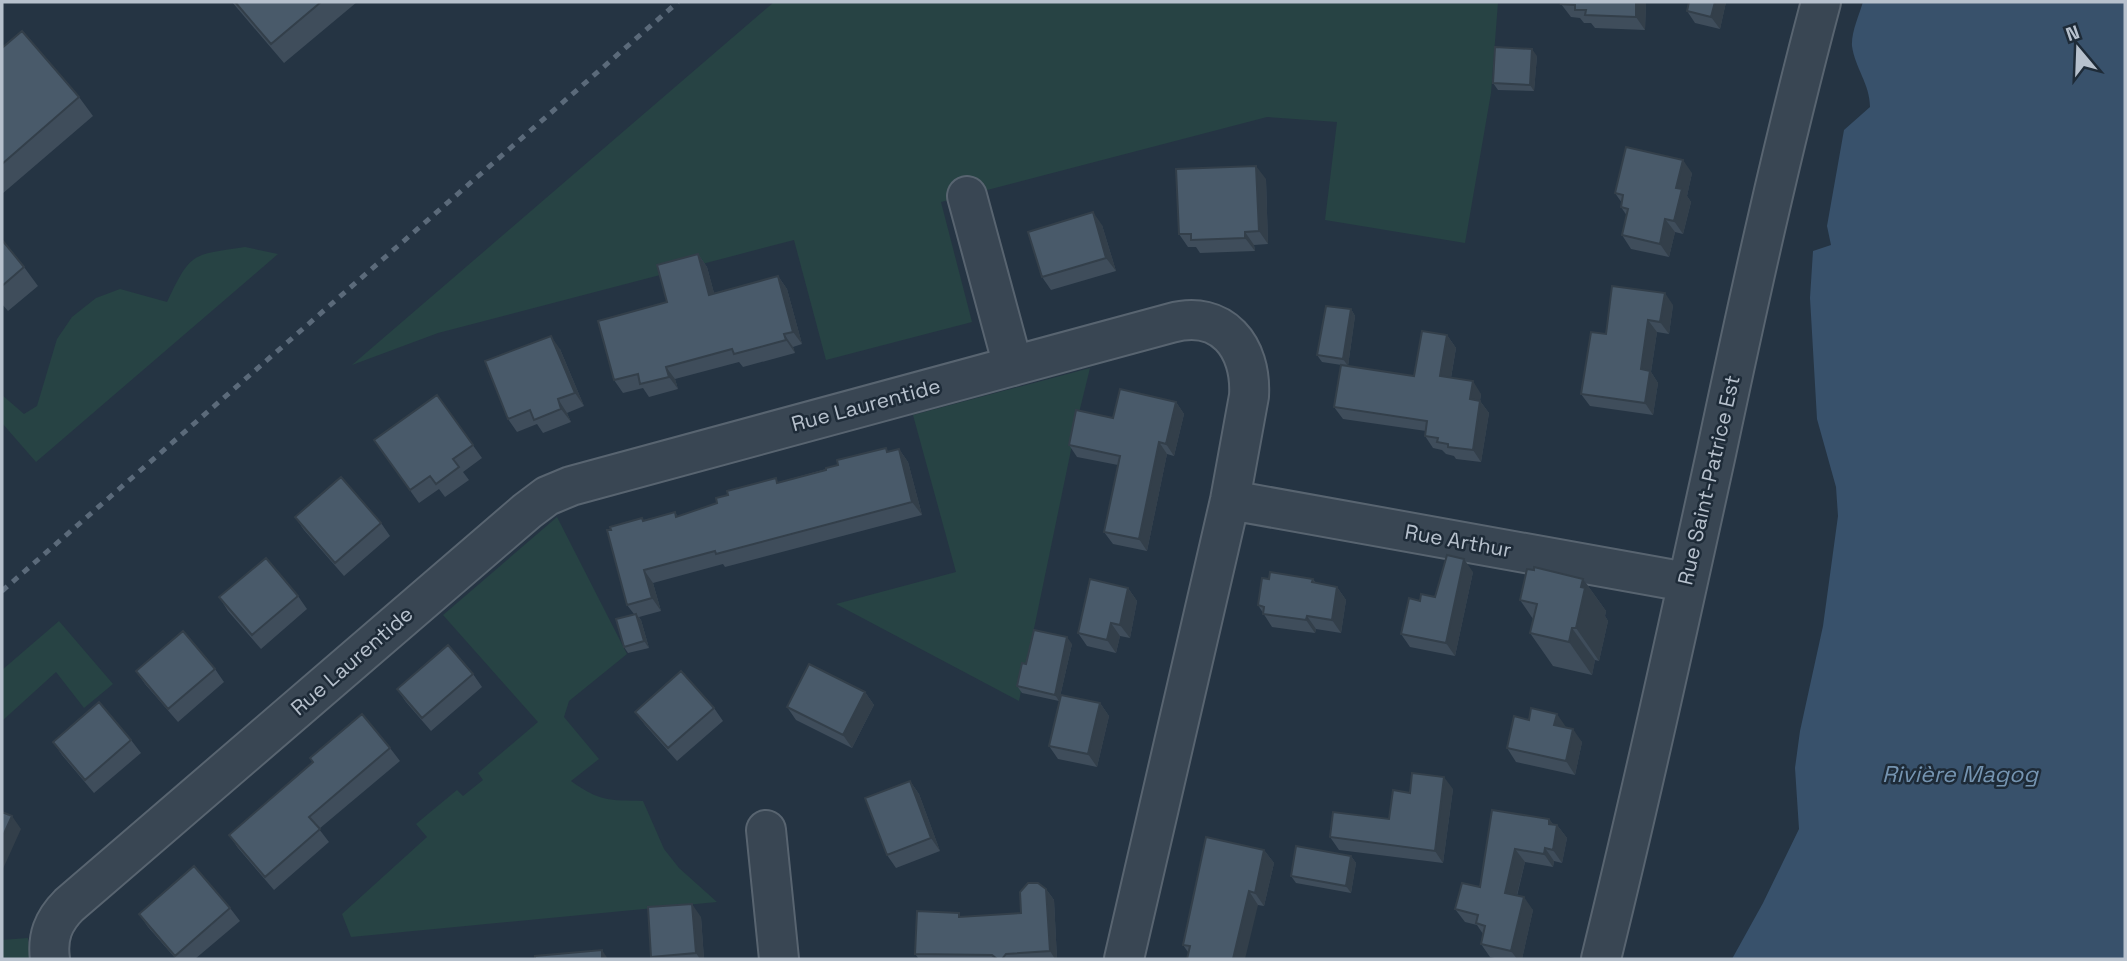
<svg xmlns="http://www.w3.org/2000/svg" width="2127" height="961" viewBox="0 0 2127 961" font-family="'Space Grotesk',sans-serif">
	<rect width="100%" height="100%" fill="#253443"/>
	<path fill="#274344" d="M774 2H1498L1491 93 1465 243 1325 220 1337 122 1267 117 941 202 972 322 826 360 794 240 438 333 352 365Z
		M245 247 278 254 36 462 2 423V395L24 414 37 406 57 339 72 317 96 298 120 289 167 302C191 252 191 255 245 247Z
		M1090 368 1077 421 1019 701 836 604 956 572 913 415Z
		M557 517 627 654 569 701 564 717 599 759 571 781C600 802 609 800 643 801L664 849 679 868 717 902 351 937 342 914 427 837 416 824 457 790 463 796 483 780 478 773 538 722 443 615Z
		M59 621 113 684 84 708 56 672 2 721V670Z
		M28 938 30 959H2V940Z"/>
	<path fill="#38516b" d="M1863 2H2125V959H1732L1763 903 1799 829 1795 768 1800 731 1823 626 1838 516 1836 487 1817 419 1810 298 1813 251 1831 245 1827 226 1844 130 1870 107C1870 84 1855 68 1852 46 1851 33 1859 15 1863 2Z"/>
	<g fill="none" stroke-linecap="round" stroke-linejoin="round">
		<defs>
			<path id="minor" d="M967 196 1013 366
				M1230 500 1686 582
				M766 830 779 959
				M50 959C47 937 53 921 69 905L527 511 547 496 571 486 1171 323C1222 309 1252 347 1249 396L1230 500 1124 959
				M1601 959C1642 792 1679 623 1716 454 1748 303 1781 152 1821 2"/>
		</defs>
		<use href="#minor" stroke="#586470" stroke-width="42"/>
		<use href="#minor" stroke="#394653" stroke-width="38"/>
		<path stroke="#5b6a7a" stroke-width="5" stroke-dasharray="7 7" stroke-linecap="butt" d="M2 591 678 2"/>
	</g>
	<path fill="#3f4d5b" d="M232 2H357L284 63Z
		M1562 2H1646L1645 30 1595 28 1591 23H1584L1580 18 1571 17 1561 4Z
		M1726 2 1720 29 1695 23 1687 11Z
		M2 48 79 97 93 116 2 194Z
		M1537 56 1534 91 1498 90 1493 83Z
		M1692 173 1687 196 1691 202 1683 234 1675 232 1669 257 1631 249 1622 235 1627 216 1621 207 1622 203 1615 193Z
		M1266 179 1268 244 1254 245 1255 251 1200 253 1196 247H1188L1179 234Z
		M1102 225 1116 271 1051 290 1042 277Z
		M2 240 24 267 38 286 8 311 2 304Z
		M698 254 707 267 714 293 778 276 787 289 802 344 793 347 795 353 743 367 739 362 675 379 678 389 649 397 643 388 623 393 614 380 667 302Z
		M1673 305 1669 334 1657 332 1651 372 1658 383 1653 415 1590 406 1581 394 1606 334Z
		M1351 309 1355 316 1348 366 1322 362 1317 355Z
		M1447 335 1456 348 1451 378 1481 394 1480 401 1489 413 1481 462 1456 459 1454 456 1446 454 1442 450 1433 448 1425 436 1426 431 1343 419 1334 407 1414 376Z
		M560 349 584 406 567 413 571 422 543 433 537 424 517 432 508 419Z
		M437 395 482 458 463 472 469 480 445 497 439 489 419 503 374 440Z
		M1176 402 1184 414 1174 456 1167 454 1147 551 1113 544 1104 532 1118 465 1077 457 1069 445 1113 418Z
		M899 449 908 462 922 515 725 567 723 564 653 583 661 611 639 617 641 620 649 648 628 653 624 647 634 614 627 605 644 520 675 512 678 517 779 482Z
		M295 517 381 523 390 536 344 576 304 530Z
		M1473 572 1455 656 1410 647 1401 634 1420 601 1435 597Z
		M1269 579H1313L1316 583 1337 587 1346 600 1341 633 1316 629 1315 633 1272 627 1258 605Z
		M1583 579 1606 611 1605 616 1608 621 1599 661 1595 660 1592 675 1553 666 1530 633 1533 619 1520 600Z
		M1128 588 1137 601 1130 638 1120 636 1116 653 1087 646 1078 633Z
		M298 596 307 609 261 649 228 611 219 597Z
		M1072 644 1059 701 1022 693 1017 686 1026 664Z
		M215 669 224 682 178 722 145 684 136 671Z
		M473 674 482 687 431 731 406 702 397 689Z
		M865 692 874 705 852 748 796 720 787 707Z
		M1100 703 1109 716 1097 767 1058 759 1049 746Z
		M714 708 723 721 677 761 645 725 635 712Z
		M1566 727 1565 728 1582 742 1575 775 1516 762 1507 748Z
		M131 740 141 753 94 793 62 755 53 742Z
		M390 748 400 761 319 829 329 842 274 890 238 848 229 835Z
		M910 781 919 794 940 851 896 868 887 855Z
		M1453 789 1443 863 1339 850 1330 837 1389 819 1410 793Z
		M1492 810 1549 819 1553 824 1557 825 1567 838 1562 863 1554 861 1553 867 1525 862 1517 896 1533 910 1522 959H1499L1490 957 1481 944 1483 934 1477 925 1465 922 1455 909 1480 887Z
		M1264 850 1274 863 1264 906 1258 905 1188 952 1183 945Z
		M1351 856 1356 863 1351 893 1296 883 1291 876Z
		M1046 889 1054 900 1057 959H919L915 954 962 917 1021 913Z
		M230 908 240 921 195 959H176L148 927 139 914Z
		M701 917 704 959H653L651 957Z"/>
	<path fill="#333f4a" d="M1636 2H1646L1645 30 1636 17Z
		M1715 2H1726L1720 29 1711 17Z
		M1532 49 1537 56 1534 91 1530 85Z
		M1683 160 1692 173 1687 196 1691 202 1683 234 1674 221 1676 188Z
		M1256 166 1266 179 1268 244 1259 231Z
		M1093 212 1102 225 1116 271 1106 258Z
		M1665 219 1675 232 1669 257 1660 244Z
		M1245 232 1254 245 1255 251 1245 238Z
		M698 254 707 267 718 308 709 295Z
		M778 276 787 289 802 344 793 332Z
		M1665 293 1673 305 1669 334 1660 322Z
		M1351 309 1355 316 1348 366 1343 359Z
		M1648 320 1657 332 1651 372 1658 383 1653 415 1645 403 1641 369Z
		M784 334 793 347 795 353 786 340Z
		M1447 335 1456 348 1449 389 1440 376Z
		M551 336 560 349 584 406 575 393Z
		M666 367 675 379 678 389 669 377Z
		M1473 381 1481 394 1478 411 1470 399Z
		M558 399 567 413 571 422 561 409Z
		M1480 401 1489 413 1481 462 1473 450Z
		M1176 402 1184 414 1174 456 1166 444Z
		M1159 442 1167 454 1147 551 1139 539Z
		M899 449 908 462 922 515 912 502Z
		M1464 559 1473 572 1455 656 1446 643Z
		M644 570 653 583 661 611 652 598Z
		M1583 579 1606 611 1605 616 1608 621 1599 661 1576 628Z
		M1337 587 1346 600 1341 633 1332 620Z
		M1128 588 1137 601 1130 638 1120 625Z
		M636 614 641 620 649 648 644 641Z
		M1307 616 1316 629 1315 633 1306 620Z
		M1111 623 1120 636 1116 653 1107 640Z
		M1572 628 1595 660 1592 675 1569 642Z
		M1067 637 1072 644 1059 701 1055 695Z
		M865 692 874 705 852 748 843 735Z
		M1100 703 1109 716 1097 767 1088 754Z
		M1557 714 1566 727 1563 738 1554 725Z
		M1573 729 1582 742 1575 775 1566 761Z
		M1444 777 1453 789 1443 863 1435 851Z
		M910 781 919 794 940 851 931 838Z
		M12 816 21 829 2 871V838Z
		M1549 819 1557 829V825L1567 838 1562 863 1553 850 1549 824Z
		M1545 848 1554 861 1553 867 1544 854Z
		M1515 849 1525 862 1514 906 1505 893Z
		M1264 850 1274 863 1264 906 1255 893Z
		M1351 856 1356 863 1351 893 1346 886Z
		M1046 889 1054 900 1057 959H1055L1050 951Z
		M1249 891 1258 905 1245 959H1233Z
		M1524 897 1533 910 1522 959H1517L1511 951Z
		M692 904 701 917 704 959H700L696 953Z
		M602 950 608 959H602Z"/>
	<path fill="#495a6a" stroke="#333f4a" stroke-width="2" d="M235 2H321L271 44Z
		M1562 2H1636V17L1585 15 1586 10H1575V5L1561 4Z
		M1689 2H1715L1711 17 1687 11Z
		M22 31 79 97 2 164V48Z
		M1495 47 1532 49 1530 85 1493 83Z
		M1626 147 1683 160 1676 188 1682 189 1674 221 1665 219 1660 244 1622 235 1628 209 1621 207 1623 195 1615 193Z
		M1256 166 1259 231 1245 232V238L1191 240V234H1179L1176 169Z
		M1093 212 1106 258 1042 277 1028 232Z
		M2 240 24 267 2 286Z
		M698 254 709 295 778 276 793 332 784 334 786 340 734 354 732 349 666 367 669 377 640 384 638 374 614 380 598 321 667 302 657 265Z
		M1612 286 1665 293 1660 322 1648 320 1641 369 1650 371 1645 403 1581 394 1591 332 1606 334Z
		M1326 306 1351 309 1343 359 1317 355Z
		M1422 331 1447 335 1440 376 1473 381 1470 399 1480 401 1473 450 1448 447V444L1437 442 1438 438 1425 436 1427 421 1334 407 1341 365 1414 376Z
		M551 336 575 393 558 399 561 409 534 420 530 410 508 419 485 361Z
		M1120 389 1176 402 1166 444 1159 442 1139 539 1104 532 1120 456 1069 445 1076 410 1113 418Z
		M437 395 473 445 453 459 459 467 436 484 430 476 410 490 374 440Z
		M886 448 887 452 899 449 912 502 716 554 715 551 644 570 652 598 627 605 607 530H611L610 527 642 518 643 521 675 512 676 517 717 503 716 498 728 495 727 491 776 478 777 483 826 470V468L838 465 837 460Z
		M341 477 381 523 335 563 295 517Z
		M1447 555 1464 559 1446 643 1401 634 1409 598 1420 601 1421 594 1435 597Z
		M266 558 298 596 252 635 219 597Z
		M1534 567 1583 579 1581 587 1585 588 1576 628H1572L1569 642 1530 633 1537 604 1520 600 1527 569 1534 570Z
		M1270 572 1313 579 1312 582 1337 587 1332 620 1307 616 1306 620 1263 614 1264 607 1258 605 1262 578 1269 579Z
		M1090 579 1128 588 1120 625 1111 623 1107 640 1078 633Z
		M636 614 644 641 624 647 616 619Z
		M1034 630 1067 637 1055 695 1017 686 1022 663 1026 664Z
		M183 631 215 669 168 709 136 671Z
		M448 645 473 674 422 718 397 689Z
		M809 664 865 692 843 735 787 707Z
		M681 671 714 708 668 748 635 712Z
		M1061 695 1100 703 1088 754 1049 746Z
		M99 702 131 740 85 780 53 742Z
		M1531 708 1557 714 1554 725 1573 729 1566 761 1507 748 1514 716 1529 720Z
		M362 714 390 748 309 817 320 829 265 877 229 835 313 762 310 758Z
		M1412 773 1444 777 1435 851 1330 837 1333 812 1389 819 1393 790 1410 793Z
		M910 781 931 838 887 855 865 798Z
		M1492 810 1549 819V824L1557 825 1553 850 1545 848 1544 854 1515 849 1505 893 1524 897 1511 951 1481 944 1485 926 1476 923 1478 915 1455 909 1462 883 1480 887Z
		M2 812 12 816 2 838Z
		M1206 837 1264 850 1255 893 1249 891 1233 959H1187L1190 946 1183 945Z
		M1296 846 1351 856 1346 886 1291 876Z
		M194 866 230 908 175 956 139 914Z
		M1028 883H1038L1046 889 1050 951 1006 954 1002 959H997L992 955 915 954 917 911 959 913V917L1021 913 1020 892Z
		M692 904 696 953 651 957 648 907Z
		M602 950V959H535V956Z"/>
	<g text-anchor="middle" stroke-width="5" stroke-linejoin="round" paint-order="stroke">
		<g font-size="21" fill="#b7c1cd" stroke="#1e2b38">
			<text transform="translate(866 405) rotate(-15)" y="7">Rue Laurentide</text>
			<text transform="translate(1709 480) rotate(-77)" y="7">Rue Saint-Patrice Est</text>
			<text transform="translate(1458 541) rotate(10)" y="7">Rue Arthur</text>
			<text transform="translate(352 661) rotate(-41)" y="7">Rue Laurentide</text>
		</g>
		<g font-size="23" font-style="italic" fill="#7594b1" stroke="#1e2b38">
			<text x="1960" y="782">Rivière Magog</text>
		</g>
	</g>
	<rect width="2127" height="961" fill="none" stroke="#b7c1cd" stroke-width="7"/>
	<g transform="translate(2078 49) rotate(341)" stroke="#1e2b38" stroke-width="5" paint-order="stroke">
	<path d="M0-5L12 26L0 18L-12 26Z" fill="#b7c1cd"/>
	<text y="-10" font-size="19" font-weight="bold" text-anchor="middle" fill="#b7c1cd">N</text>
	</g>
</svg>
